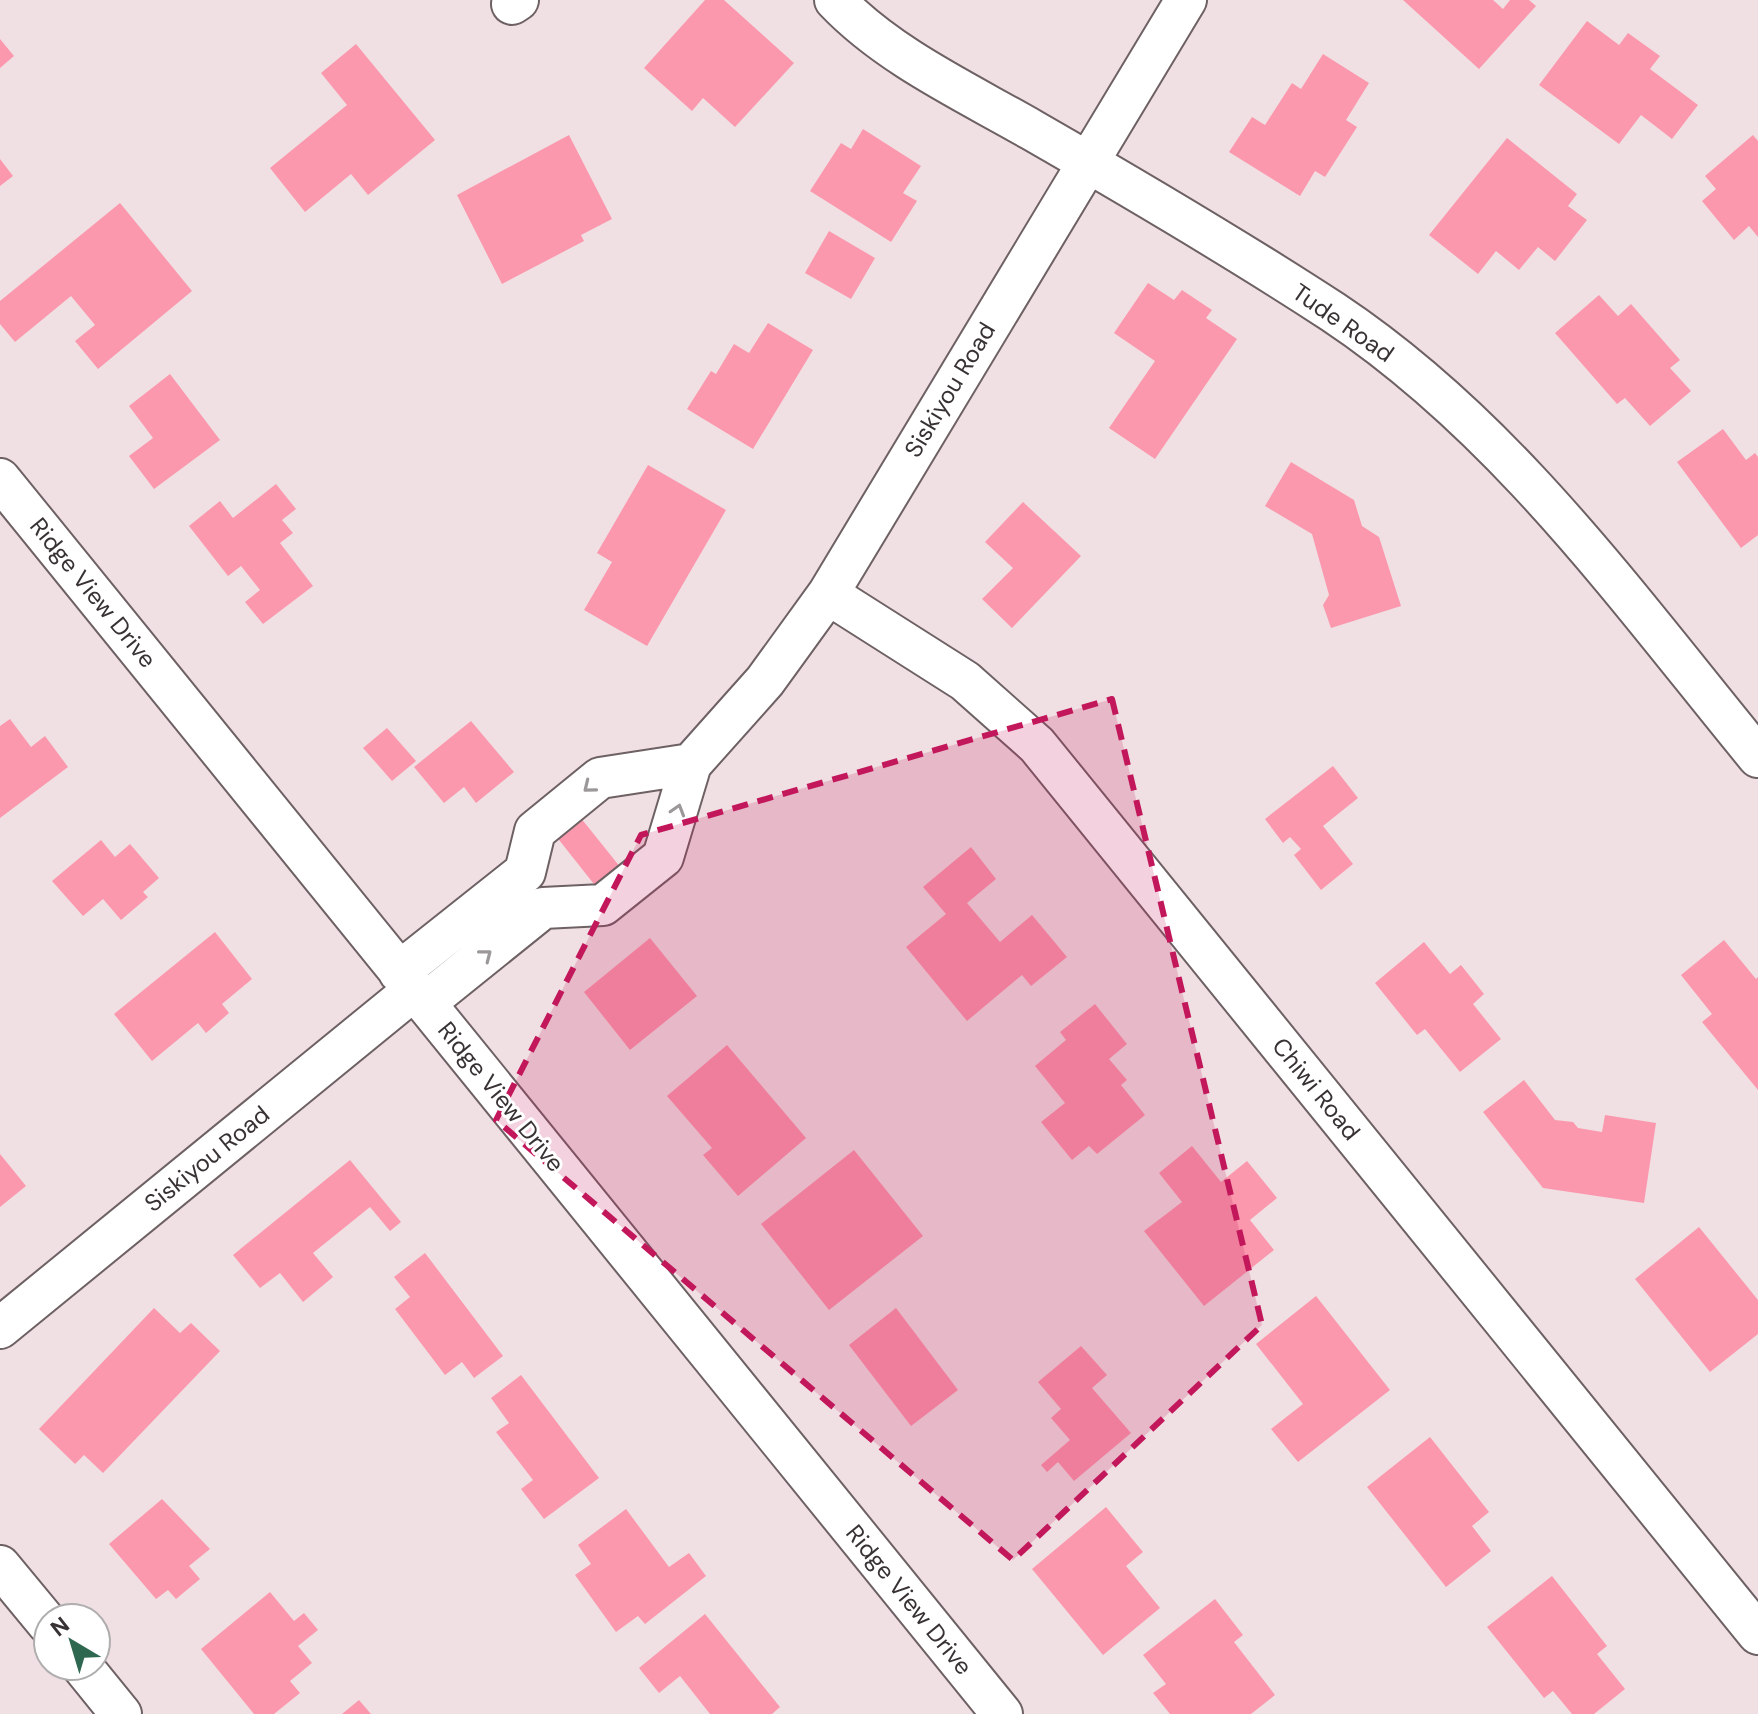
<svg xmlns="http://www.w3.org/2000/svg" width="1758" height="1714" viewBox="0 0 1758 1714" font-family="'DM Sans',sans-serif">
	<rect width="100%" height="100%" fill="#f0e0e3"/>
	<path fill="#fb98ad" d="M705 0H724L794 63 735 127 703 98 692 111 644 68Z
		M1403 0H1493L1503 9 1510 0H1529L1536 6 1479 69Z
		M1587 21 1619 45 1628 33 1660 56 1650 69 1698 105 1672 139 1641 115 1619 144 1539 85Z
		M0 39 14 56 0 68Z
		M356 44 435 140 368 195 351 174 305 212 270 168 347 105 321 73Z
		M1323 54 1369 83 1346 120 1357 127 1325 177 1315 171 1300 196 1229 152 1252 117 1265 125 1292 83 1301 89Z
		M863 129 921 166 903 193 917 201 891 242 810 191 841 143 851 149Z
		M569 135 612 219 581 235 584 241 502 284 457 195Z
		M1753 135 1758 141V237L1749 226 1734 240 1702 201 1716 189 1705 176Z
		M1507 138 1577 194 1568 206 1587 220 1555 261 1538 247 1519 270 1496 251 1478 274 1429 235Z
		M0 159 13 176 0 186Z
		M120 203 192 291 98 369 75 341 95 325 71 296 15 342 0 324V301Z
		M829 231 875 258 851 299 805 273Z
		M1148 283 1174 300 1182 290 1212 310 1206 318 1237 339 1155 459 1109 428 1155 361 1114 333Z
		M1599 295 1618 316 1631 304 1680 360 1670 368 1691 391 1650 426 1625 398 1617 404 1555 333Z
		M768 323 813 350 753 449 687 409 711 371 716 374 734 344 749 353Z
		M170 374 220 440 154 489 129 456 153 438 129 406Z
		M1723 429 1746 460 1755 453 1758 457V535L1741 548 1677 462Z
		M1291 462 1354 500 1362 526 1379 537 1401 606 1331 628 1323 605 1329 595 1312 534 1265 506Z
		M648 465 726 510 647 646 584 610 612 562 597 553Z
		M276 484 296 509 282 520 293 533 280 543 313 586 263 624 245 602 260 590 241 566 228 576 189 526 220 501 233 518Z
		M1023 502 1081 556 1012 628 982 599 1013 568 985 542Z
		M10 719 31 747 45 736 68 767 0 818V726Z
		M471 721 514 772 476 803 464 787 444 803 414 767Z
		M387 728 416 761 392 781 363 748Z
		M1333 766 1358 798 1323 826 1353 864 1321 890 1294 855 1301 849 1290 837 1283 843 1265 819Z
		M572 807 625 873 601 893 548 826Z
		M101 840 115 857 130 844 159 878 143 892 148 897 121 920 103 899 83 916 52 881Z
		M971 847 996 879 967 903 1000 942 1032 915 1067 957 1031 986 1022 975 967 1021 906 947 946 914 923 887Z
		M215 932 252 979 222 1004 229 1013 206 1033 198 1023 152 1061 114 1014Z
		M650 938 697 996 630 1050 584 992Z
		M1724 940 1756 979 1758 977V1090L1702 1022 1712 1014 1681 975Z
		M1424 942 1450 974 1461 965 1484 994 1473 1004 1501 1039 1460 1072 1425 1029 1417 1035 1375 983Z
		M1095 1004 1127 1044 1109 1059 1127 1080 1121 1085 1145 1115 1097 1154 1089 1146 1072 1160 1041 1122 1065 1103 1035 1066 1066 1040 1060 1032Z
		M727 1045 806 1138 738 1196 703 1155 712 1148 667 1096Z
		M1524 1080 1555 1120 1573 1122 1578 1128 1602 1132 1605 1115 1656 1123 1644 1203 1543 1188 1483 1112Z
		M1192 1146 1221 1182 1247 1161 1277 1198 1250 1220 1274 1250 1204 1306 1144 1231 1182 1202 1159 1173Z
		M854 1150 923 1236 829 1310 761 1224Z
		M0 1154 26 1186 0 1207Z
		M350 1160 401 1222 390 1231 370 1207 313 1253 333 1277 303 1302 280 1273 260 1288 233 1255Z
		M1699 1227 1758 1300V1334L1710 1372 1635 1279Z
		M425 1253 503 1356 474 1378 462 1362 445 1375 395 1309 410 1297 394 1277Z
		M1316 1296 1390 1390 1298 1462 1271 1429 1303 1404 1256 1344Z
		M154 1308 180 1333 191 1323 220 1351 103 1473 84 1455 75 1464 39 1429Z
		M896 1308 958 1390 911 1426 849 1345Z
		M1081 1346 1107 1375 1092 1388 1131 1433 1074 1481 1058 1462 1047 1472 1041 1465 1070 1440 1051 1418 1061 1409 1038 1382Z
		M521 1375 599 1478 544 1519 521 1489 533 1480 496 1432 509 1423 491 1398Z
		M1430 1437 1489 1512 1472 1526 1491 1551 1446 1587 1367 1487Z
		M162 1499 210 1549 189 1566 200 1579 176 1599 168 1590 156 1599 109 1544Z
		M1106 1507 1143 1552 1126 1566 1160 1608 1103 1655 1032 1569Z
		M626 1509 669 1567 689 1553 706 1576 645 1624 638 1616 616 1632 575 1575 591 1564 578 1545Z
		M1552 1576 1607 1646 1597 1654 1625 1689 1594 1714H1572L1553 1691 1544 1698 1487 1627Z
		M270 1592 294 1621 304 1613 318 1630 298 1646 312 1663 290 1681 300 1693 274 1714H254L201 1649Z
		M1215 1599 1243 1635 1234 1642 1275 1695 1251 1714H1170L1153 1693 1166 1684 1143 1655Z
		M705 1614 780 1707 772 1714H710L680 1676 659 1693 639 1668Z
		M359 1700 371 1714H342Z"/>
	<g fill="none" stroke-linecap="round" stroke-linejoin="round">
		<defs>
			<path id="minor" d="M835 0C888 56 966 92 1032 130 1133 188 1235 248 1333 312 1506 427 1628 599 1758 757
				M512 4 518 0
				M0 479 1002 1714
				M828 594 965 681 1037 745 1758 1634
				M399 972 525 872 535 831 600 778 691 764
				M425 1003 543 908 603 905 663 857 691 764 765 681 828 594 1186 0
				M0 1328 414 990
				M0 1566 48 1624
				M82 1666 121 1714"/>
		</defs>
		<use href="#minor" stroke="#6e6163" stroke-width="44"/>
		<use href="#minor" stroke="#fff" stroke-width="40"/>
	</g>
	<defs><path id="oneway-chevron" d="M-2-3.5L2.5 0L-2 3.5" fill="none" stroke-width="1.6" stroke-linecap="round" stroke-linejoin="round" transform="scale(2)"/></defs>
	<g stroke="#9c9899">
		<use href="#oneway-chevron" transform="translate(589 787) rotate(141)"/>
		<use href="#oneway-chevron" transform="translate(678 810) rotate(-73)"/>
		<use href="#oneway-chevron" transform="translate(486 955) rotate(-38)"/>
	</g>
	<path fill="#c2185b" fill-opacity="0.2" stroke="#c2185b" stroke-width="6" stroke-dasharray="16 10" stroke-linejoin="round" d="M1112 699 1262 1325 1013 1560 496 1120 641 835Z"/>
	<g text-anchor="middle" stroke-width="6" stroke-linejoin="round" paint-order="stroke">
		<g font-size="24" fill="#383233" stroke="#fff">
			<text transform="translate(1343 323) rotate(35)" y="8">Tude Road</text>
			<text transform="translate(950 390) rotate(-59)" y="8">Siskiyou Road</text>
			<text transform="translate(93 593) rotate(51)" y="8">Ridge View Drive</text>
			<text transform="translate(1316 1089) rotate(51)" y="8">Chiwi Road</text>
			<text transform="translate(501 1097) rotate(51)" y="8">Ridge View Drive</text>
			<text transform="translate(207 1159) rotate(-39)" y="8">Siskiyou Road</text>
			<text transform="translate(909 1600) rotate(51)" y="8">Ridge View Drive</text>
		</g>
	</g>
	<g transform="translate(72 1642) rotate(322)"><circle r="38" fill="#ffffff" stroke="#afadad" stroke-width="2"/>
	<path d="M0-6L14 30L0 20L-14 30Z" fill="#2f6851"/>
	<text y="-12" font-size="22" font-weight="bold" text-anchor="middle" fill="#383233">N</text>
	</g>
</svg>
